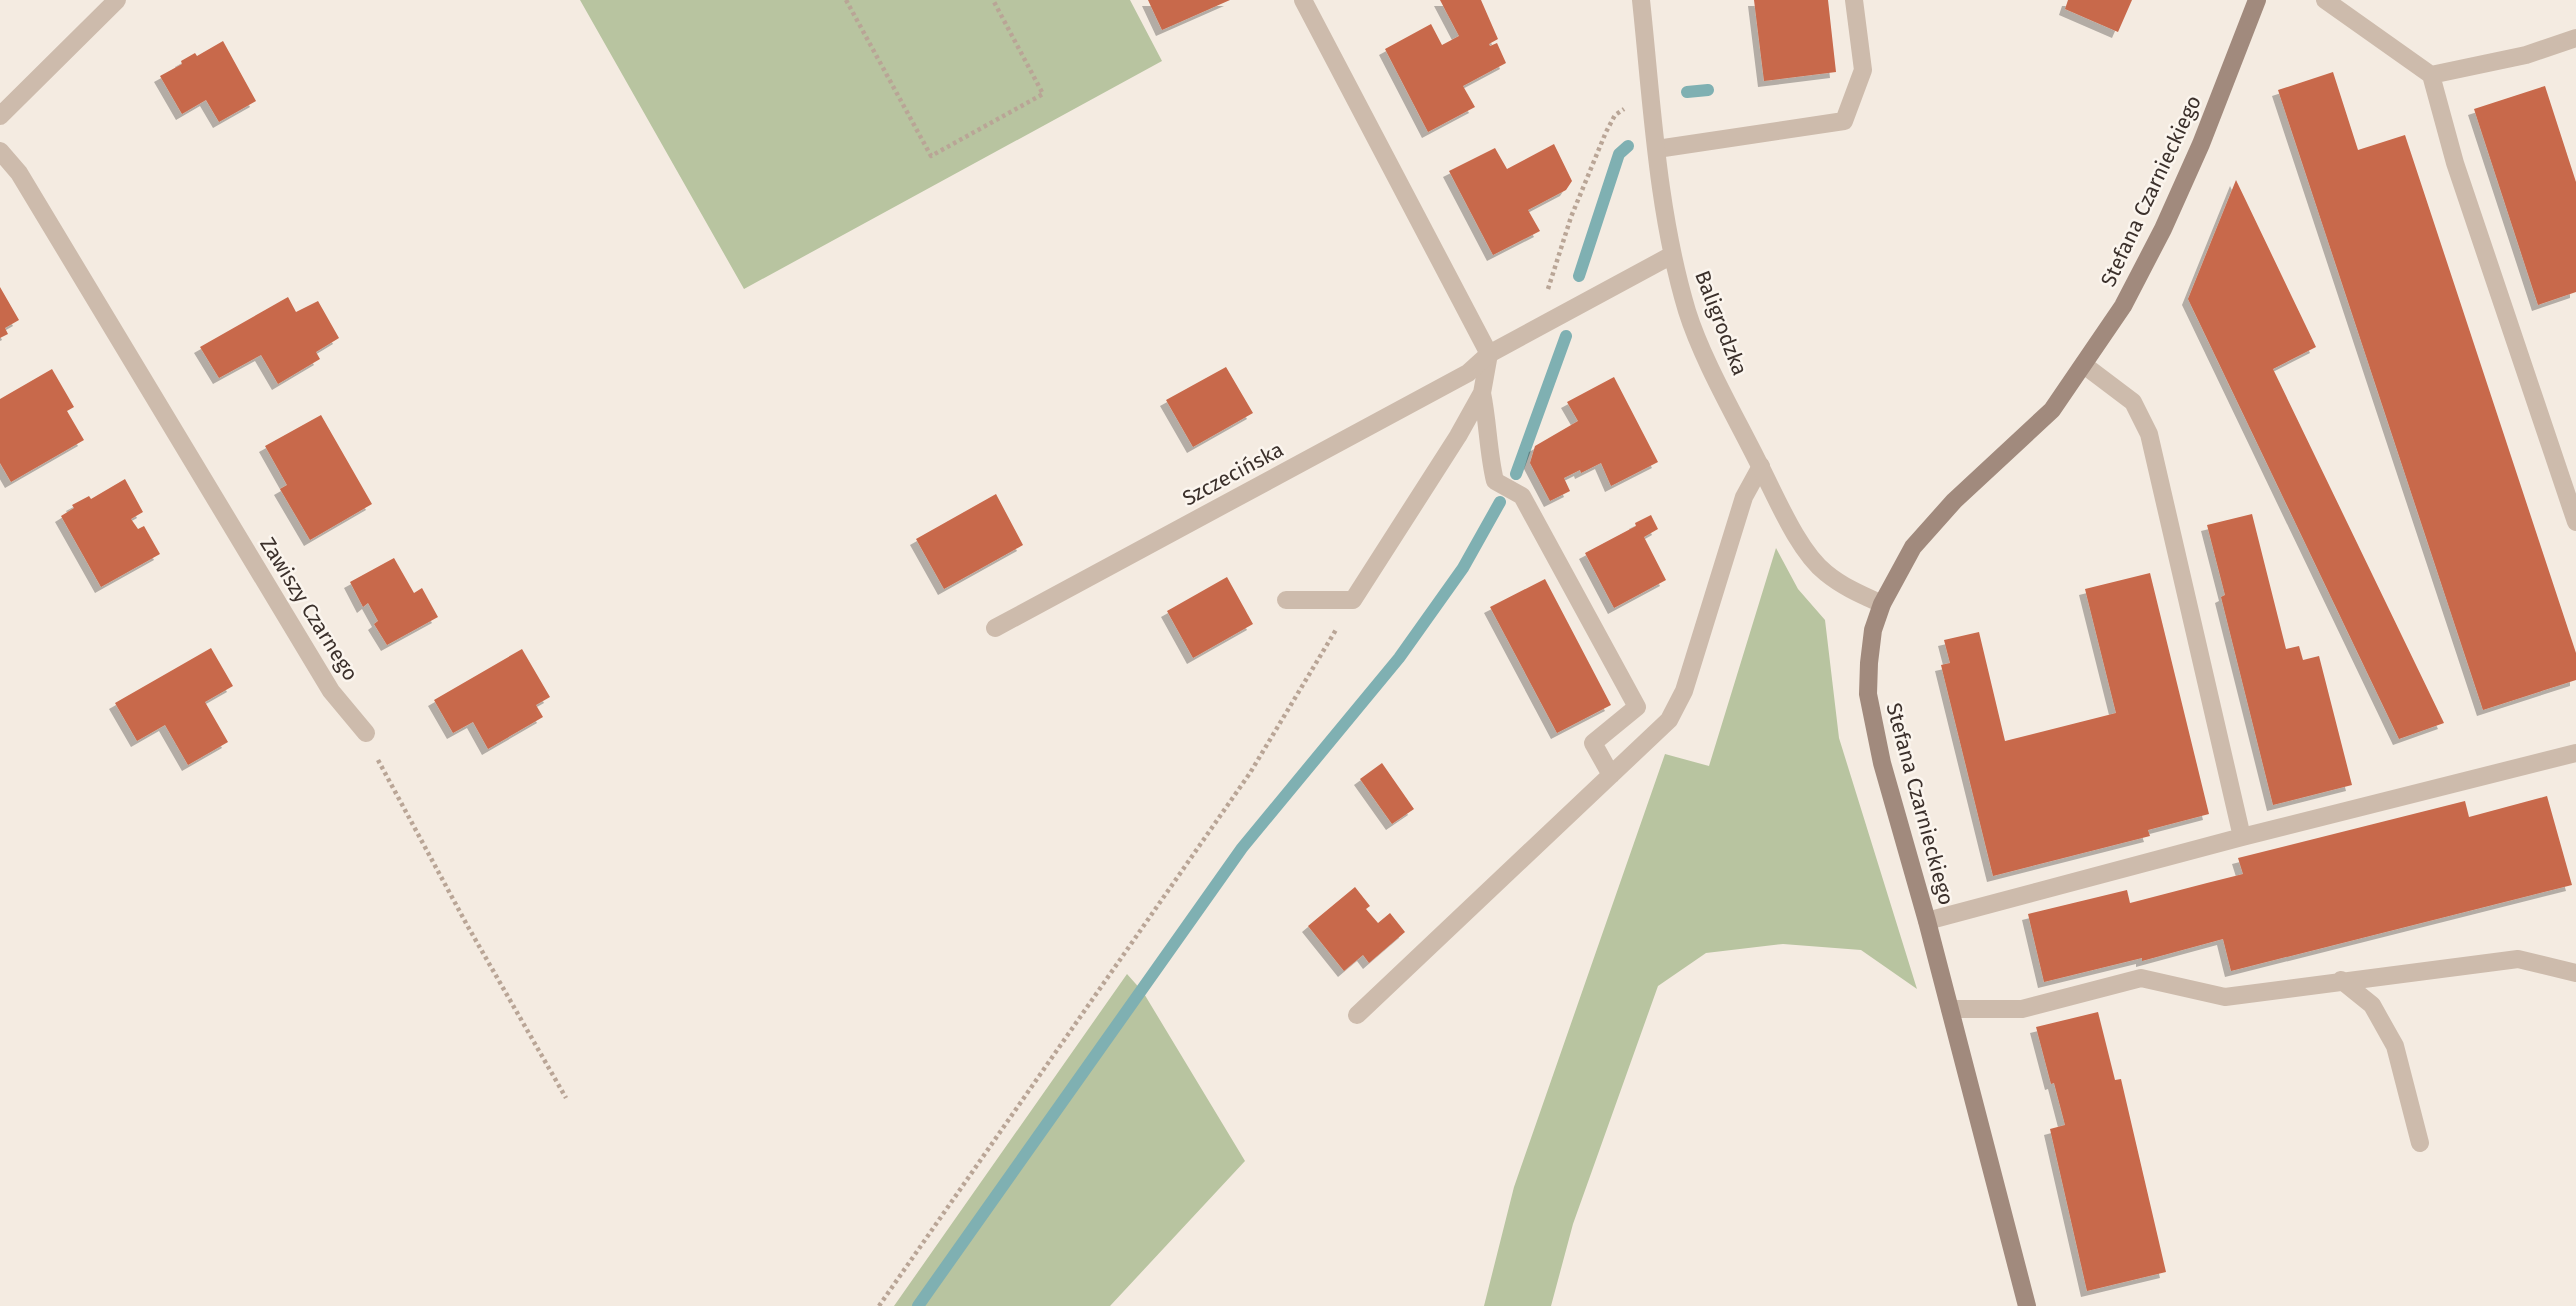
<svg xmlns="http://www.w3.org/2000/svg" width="2576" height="1306" viewBox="0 0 2576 1306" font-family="'Fira Sans',sans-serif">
	<defs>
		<filter id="shadow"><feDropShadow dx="-6" dy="6" stdDeviation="0" flood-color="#0004"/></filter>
	</defs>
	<rect width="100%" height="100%" fill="#f4ebe1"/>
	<path fill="#b8c4a0" d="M580 0H1130L1162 61 744 289Z
		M1776 548 1798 589 1825 620 1839 738 1917 989 1861 950 1783 944 1706 953 1658 986 1573 1224 1551 1306H1484L1514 1187 1665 754 1709 766Z
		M1127 974 1143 992 1245 1161 1110 1306H894Z"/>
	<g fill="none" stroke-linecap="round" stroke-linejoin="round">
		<path stroke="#7fb0b2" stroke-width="12" d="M1687 92 1708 90
			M1579 276 1619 154 1628 146
			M1516 474 1566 336
			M918 1306 1242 848 1399 658 1463 568 1500 502"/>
	</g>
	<path fill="#c8694b" filter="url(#shadow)" d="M1148 0H1230L1162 30Z
		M1440 0H1481L1498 39 1489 44 1490 46 1497 43 1506 63 1463 86 1475 107 1428 132 1385 49 1431 24 1442 45 1459 36Z
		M1754 0H1828L1836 72 1764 81Z
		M2068 0H2132L2118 32 2065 9Z
		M223 41 256 101 219 122 206 100 182 114 160 76 182 64 181 61 195 53 197 56Z
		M2333 72 2358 150 2405 135 2576 653V680L2483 710 2278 90Z
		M2545 86 2576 182V292L2538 305 2474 109Z
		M1554 144 1572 181 1566 190 1528 210 1540 231 1493 255 1449 171 1495 148 1507 169Z
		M2236 180 2316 347 2273 369 2444 723 2399 739 2188 299Z
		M0 287 19 320 5 328 8 334 0 338Z
		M288 297 296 312 318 301 339 338 316 352 320 359 278 384 261 355 219 378 200 347Z
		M1226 367 1253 413 1193 447 1166 400Z
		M52 369 74 407 67 411 84 440 11 482 0 463V399Z
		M1614 377 1658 462 1611 486 1601 463 1581 473 1580 470 1564 478 1570 491 1550 501 1530 463 1535 446 1578 421 1567 402Z
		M321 415 372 504 310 540 280 489 287 485 265 446Z
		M125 479 143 512 131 519 138 529 144 526 160 554 101 587 61 516 74 508 72 505 89 496 91 499Z
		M996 494 1023 545 944 589 916 539Z
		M2252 514 2286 649 2299 646 2303 660 2319 656 2352 785 2273 805 2221 597 2225 595 2207 525Z
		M1651 515 1658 529 1644 537 1666 580 1614 608 1585 553 1636 526 1635 523Z
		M394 558 414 593 422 588 438 617 387 645 374 624 378 621 368 603 363 607 350 582Z
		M2150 573 2209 814 2148 830 2150 836 1993 876 1941 665 1950 663 1944 640 1979 632 2005 741 2116 713 2085 589Z
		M1227 577 1253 624 1193 658 1167 611Z
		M1545 579 1611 705 1557 733 1490 607Z
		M211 648 233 686 205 702 228 742 188 765 165 725 137 741 115 703Z
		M522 649 550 697 536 705 543 717 488 749 473 722 453 733 434 700Z
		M1382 763 1414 809 1392 824 1360 779Z
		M2547 796 2572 885 2231 971 2223 939 2142 961V958L2044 982 2028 914 2127 890 2130 903 2207 883 2243 874 2238 858 2465 801 2469 817Z
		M1355 887 1370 906 1366 909 1378 923 1390 913 1405 932 1369 963 1363 955 1344 971 1308 926Z
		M2098 1012 2115 1080 2121 1079 2166 1272 2087 1291 2050 1129 2065 1125 2054 1083 2051 1084 2036 1027Z"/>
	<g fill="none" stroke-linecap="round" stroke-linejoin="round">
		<path stroke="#b9a596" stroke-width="4.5" stroke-dasharray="3.5 3.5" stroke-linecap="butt" d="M846 0 931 156 1043 94 993 0
			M1548 289 1571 217 1606 132 1615 115 1624 109
			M378 760 467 925 566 1098
			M879 1306 1250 773 1337 628"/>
		<path stroke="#cdbbac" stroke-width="18" d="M2325 0 2431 75 2526 55 2576 38
			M2431 75 2455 163 2576 522
			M1657 149 1844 121 1863 70 1854 0
			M2084 365 2133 402 2149 434 2242 837
			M1482 393C1488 422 1488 452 1495 481L1522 496 1637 707 1593 743 1611 775
			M1286 600H1353L1458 436 1482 393 1489 354
			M1927 921 2242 837 2576 753
			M2341 980 2372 1005 2395 1046 2420 1143
			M1950 1009H2022L2141 978 2225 997 2518 959 2576 973
			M1357 1015 1669 720 1684 691 1744 497 1761 466"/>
		<path stroke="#cdbbac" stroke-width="18" d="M1303 0 1489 354 1672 255
			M1641 0C1652 103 1657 211 1687 311 1702 359 1734 414 1757 460 1775 494 1797 550 1826 573 1843 587 1862 595 1882 604
			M0 116 117 0
			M0 151 19 173 331 691 366 733
			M995 628 1468 373 1489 354"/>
		<path stroke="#a18a7d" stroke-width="18" d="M2027 1306 1927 921 1882 763 1868 694 1869 663 1873 630 1882 604 1913 547 1954 501 2052 410 2123 306 2163 229 2201 144 2257 0"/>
	</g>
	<g text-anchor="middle" stroke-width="5" stroke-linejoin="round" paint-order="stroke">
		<g font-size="21" fill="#3b302b" stroke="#fbf5ee">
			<text transform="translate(2151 191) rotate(-65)" y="7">Stefana Czarnieckiego</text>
			<text transform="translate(1721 323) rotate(69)" y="7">Baligrodzka</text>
			<text transform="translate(1233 474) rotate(-28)" y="7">Szczecińska</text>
			<text transform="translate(309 609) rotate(58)" y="7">Zawiszy Czarnego</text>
			<text transform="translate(1920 804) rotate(75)" y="7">Stefana Czarnieckiego</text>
		</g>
	</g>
</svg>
